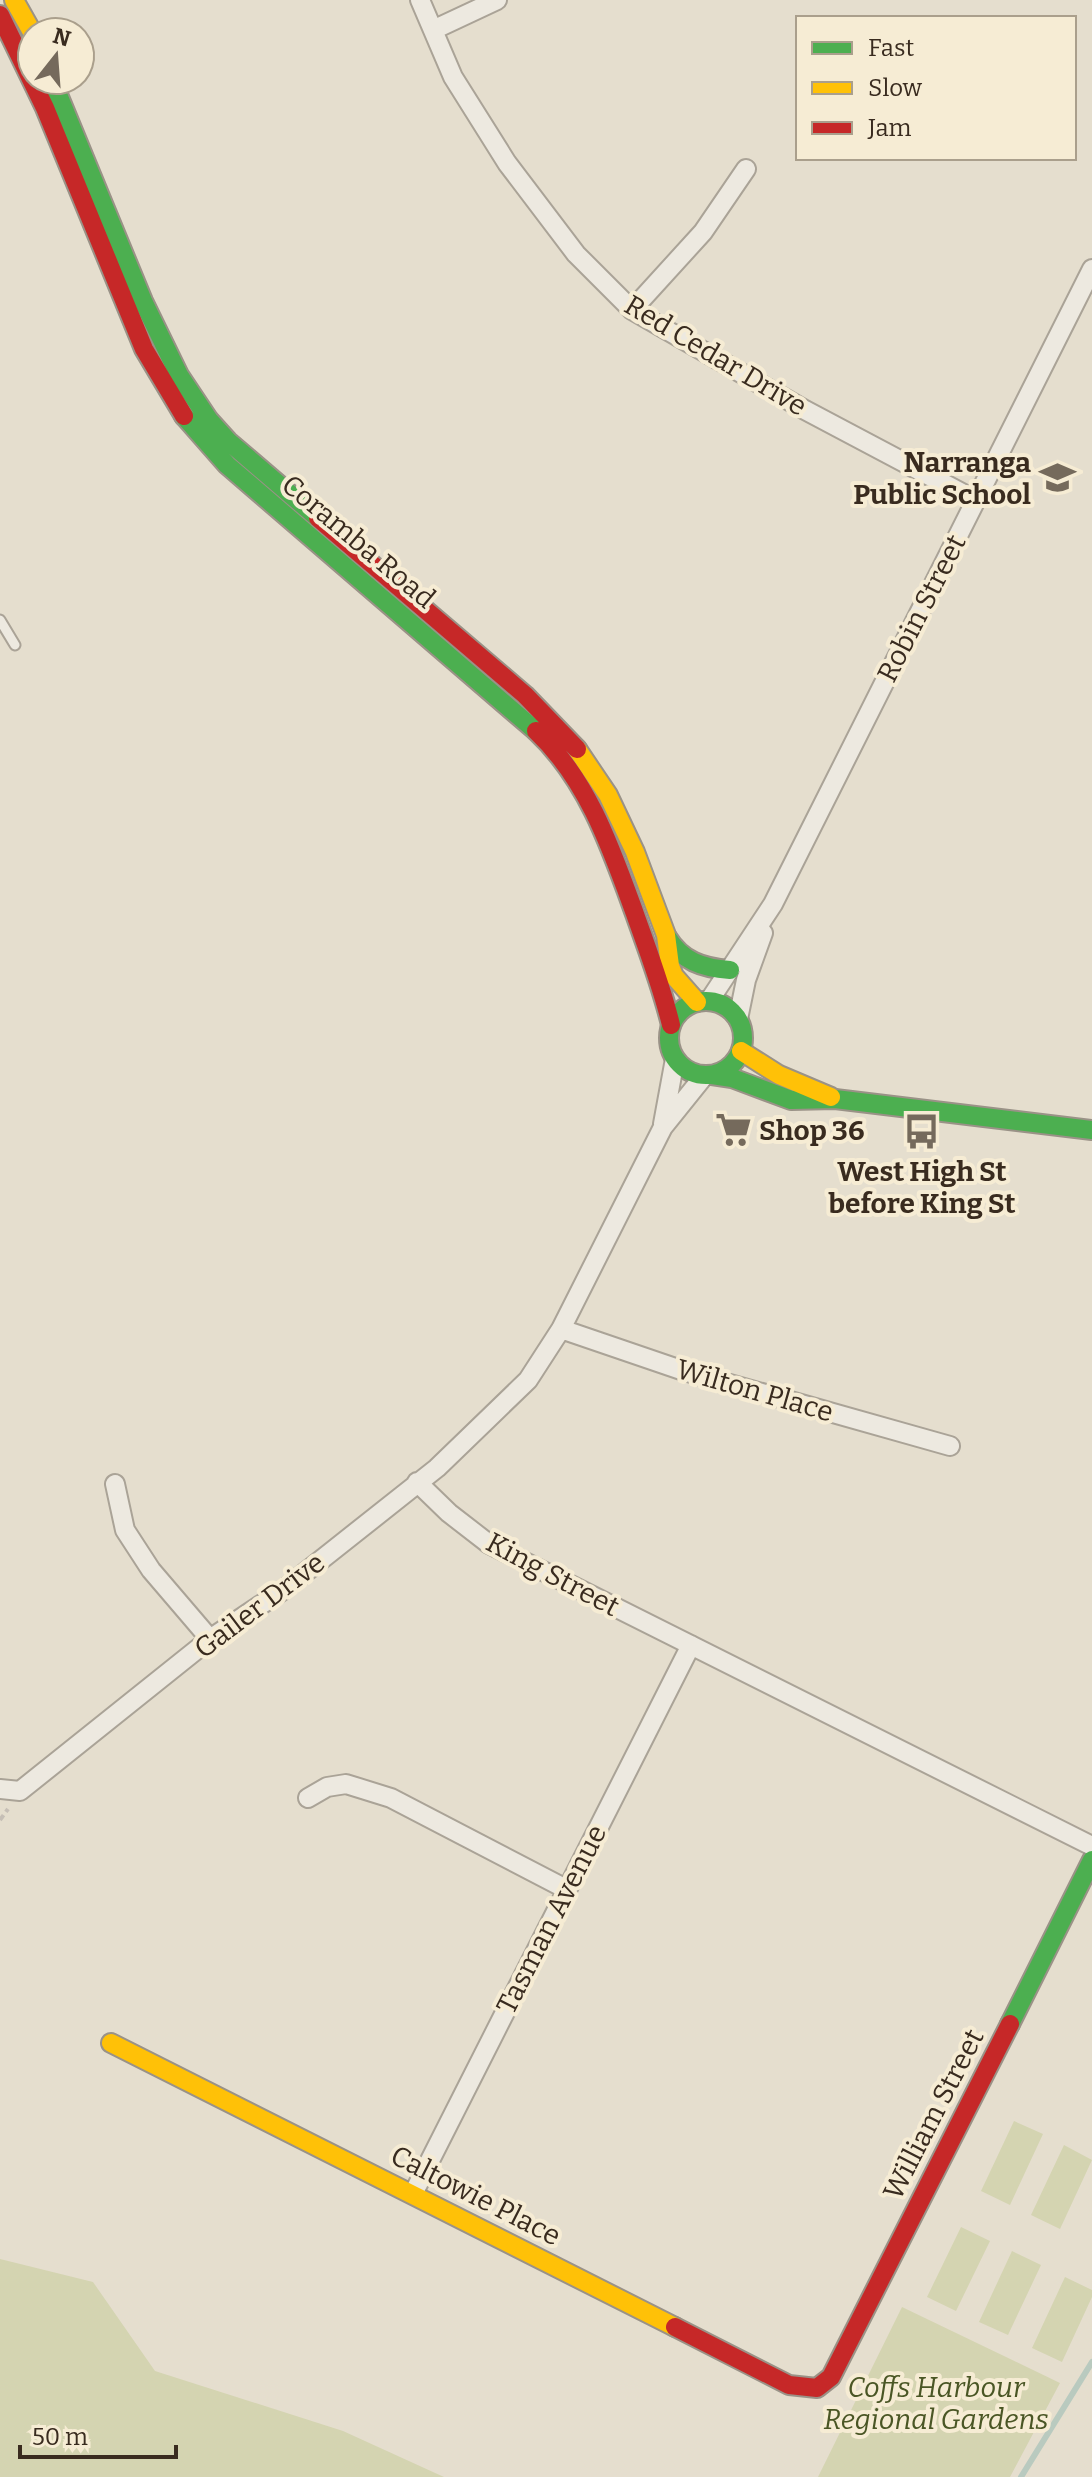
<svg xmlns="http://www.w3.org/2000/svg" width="1092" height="2477" viewBox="0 0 1092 2477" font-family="Bitter,serif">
	<rect width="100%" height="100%" fill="#e5dece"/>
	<path fill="#d4d4b1" d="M1014 2121 1043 2134 1010 2205 981 2191Z
		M1064 2145 1092 2160 1060 2229 1031 2215Z
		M961 2227 990 2241 956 2311 927 2297Z
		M1012 2251 1041 2265 1008 2335 979 2322Z
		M0 2259 93 2282 155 2371 343 2431 444 2477H0Z
		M1065 2277 1092 2290V2297L1062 2362 1032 2348Z
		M902 2307 1060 2383 1010 2477H818Z"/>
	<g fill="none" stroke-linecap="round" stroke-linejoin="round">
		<path stroke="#b9cabf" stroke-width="6" d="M1021 2477 1092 2362"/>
		<defs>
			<path id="lane" d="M0 620 15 645"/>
			<path id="street" d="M420 0 453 77 507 163 576 254 632 310 805 410 975 500
				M433 30 497 0
				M632 310 703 232 746 169
				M709 1001 773 904 1092 269
				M738 1019 746 980 763 933
				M663 1124 675 1059
				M561 1329 684 1371 950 1446
				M417 1482 449 1513 489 1544 1092 1846
				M115 1484 125 1530 151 1570 210 1639
				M0 1789 20 1791 210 1639 283 1590 437 1468 528 1380 561 1329 663 1127 704 1076
				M308 1798 327 1787 346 1784 391 1798 566 1889
				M413 2194 691 1645"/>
			<path id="fast" d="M52 80 143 301 179 375 209 420 228 441 318 518
				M184 416 227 465 536 731
				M667 937C682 961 702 968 730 970
				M669 1038a37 37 0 1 1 74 0a37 37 0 1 1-74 0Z
				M712 1075 732 1078 791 1100 835 1099 1092 1130
				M1010 2024 1092 1860"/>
			<path id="slow" d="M14 0 32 32
				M577 749 608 795 635 852 666 935 670 966 674 976 697 1002
				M741 1051 779 1075 831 1097
				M111 2043 675 2327"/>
			<path id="jam" d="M0 15 45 108 144 349 184 416
				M318 518 525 695 577 749
				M536 731C588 780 611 848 635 914 648 951 662 987 671 1025
				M675 2327 789 2385 817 2388 831 2377 1010 2024"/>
		</defs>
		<use href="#lane" stroke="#aaa397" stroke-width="13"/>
		<use href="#street" stroke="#aaa397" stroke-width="22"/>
		<use href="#fast" stroke="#9a9287" stroke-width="22"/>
		<use href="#slow" stroke="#9a9287" stroke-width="22"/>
		<use href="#jam" stroke="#9a9287" stroke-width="22"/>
		<path stroke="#c6bfb6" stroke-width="4" stroke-dasharray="6 4" stroke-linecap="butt" d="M0 1820 8 1809"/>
		<use href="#lane" stroke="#ede9e0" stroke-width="9"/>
		<use href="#street" stroke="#ede9e0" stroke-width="18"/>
		<use href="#fast" stroke="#4caf50" stroke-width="18"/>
		<use href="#slow" stroke="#ffc107" stroke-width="18"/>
		<use href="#jam" stroke="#c62828" stroke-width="18"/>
	</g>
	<defs>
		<symbol id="school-bare" viewBox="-9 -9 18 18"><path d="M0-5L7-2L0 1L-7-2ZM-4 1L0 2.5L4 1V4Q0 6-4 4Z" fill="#756a5c" stroke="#f6ecd4" stroke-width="2.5" paint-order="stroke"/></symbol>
		<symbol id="supermarket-bare" viewBox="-9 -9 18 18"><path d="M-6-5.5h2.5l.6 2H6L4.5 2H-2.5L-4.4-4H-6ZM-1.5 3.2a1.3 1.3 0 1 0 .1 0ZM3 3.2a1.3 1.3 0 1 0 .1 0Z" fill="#756a5c" stroke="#f6ecd4" stroke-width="2.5" paint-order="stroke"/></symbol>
		<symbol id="bus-bare" viewBox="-9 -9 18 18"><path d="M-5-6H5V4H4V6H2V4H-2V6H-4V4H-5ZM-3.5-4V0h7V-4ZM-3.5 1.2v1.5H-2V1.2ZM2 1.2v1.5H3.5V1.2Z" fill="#756a5c" stroke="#f6ecd4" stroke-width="2.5" paint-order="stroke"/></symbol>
	</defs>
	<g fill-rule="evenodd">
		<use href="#school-bare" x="1032" y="452" width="51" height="51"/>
		<use href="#supermarket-bare" x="708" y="1104" width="51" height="51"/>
		<use href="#bus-bare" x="896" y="1106" width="51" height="51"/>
	</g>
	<g text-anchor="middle" stroke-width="8" stroke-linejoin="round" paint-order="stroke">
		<g font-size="28" fill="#392b1f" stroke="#f6ecd4">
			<text transform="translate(716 355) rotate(31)" y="10">Red Cedar Drive</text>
			<text transform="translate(359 541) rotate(40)" y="10">Coramba Road</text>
			<text transform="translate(921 608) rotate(-63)" y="10">Robin Street</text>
			<text transform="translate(755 1390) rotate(16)" y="10">Wilton Place</text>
			<text transform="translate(553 1574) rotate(28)" y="10">King Street</text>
			<text transform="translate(259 1605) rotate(-37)" y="10">Gailer Drive</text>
			<text transform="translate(551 1919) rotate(-63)" y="10">Tasman Avenue</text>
			<text transform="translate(933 2114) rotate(-63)" y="10">William Street</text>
			<text transform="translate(476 2195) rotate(27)" y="10">Caltowie Place</text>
		</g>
		<g font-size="28" font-weight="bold" fill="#392b1f" stroke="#f6ecd4" text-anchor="end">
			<text x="1031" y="472">Narranga<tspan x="1031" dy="32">Public School</tspan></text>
			<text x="759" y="1140" text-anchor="start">Shop 36</text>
			<text x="922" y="1181" text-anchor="middle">West High St<tspan x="922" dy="32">before King St</tspan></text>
		</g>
		<g font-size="28" font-style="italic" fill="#4a5625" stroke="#f6ecd4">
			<text x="936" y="2397">Coffs Harbour<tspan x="936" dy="32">Regional Gardens</tspan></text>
		</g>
	</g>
	<rect x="796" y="16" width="280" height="144" fill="#f6ecd4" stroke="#aa9f8c" stroke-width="2"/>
	<rect x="812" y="42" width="40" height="12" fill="#4caf50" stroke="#aa9f8c" stroke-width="2"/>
	<text x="868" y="56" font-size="24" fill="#392b1f">Fast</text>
	<rect x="812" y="82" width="40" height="12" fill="#ffc107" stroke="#aa9f8c" stroke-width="2"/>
	<text x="868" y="96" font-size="24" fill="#392b1f">Slow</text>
	<rect x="812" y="122" width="40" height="12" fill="#c62828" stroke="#aa9f8c" stroke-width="2"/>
	<text x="868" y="136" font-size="24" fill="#392b1f">Jam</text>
	<g transform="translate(56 56) rotate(17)"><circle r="38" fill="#f6ecd4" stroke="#aa9f8c" stroke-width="2"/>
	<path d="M0-6L14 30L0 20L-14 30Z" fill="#756a5c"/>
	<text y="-12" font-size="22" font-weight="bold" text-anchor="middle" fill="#392b1f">N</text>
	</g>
	<path d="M20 2445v12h156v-12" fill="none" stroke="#392b1f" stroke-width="4"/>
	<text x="32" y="2445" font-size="24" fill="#392b1f" stroke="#f6ecd4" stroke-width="6" paint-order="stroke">50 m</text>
</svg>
